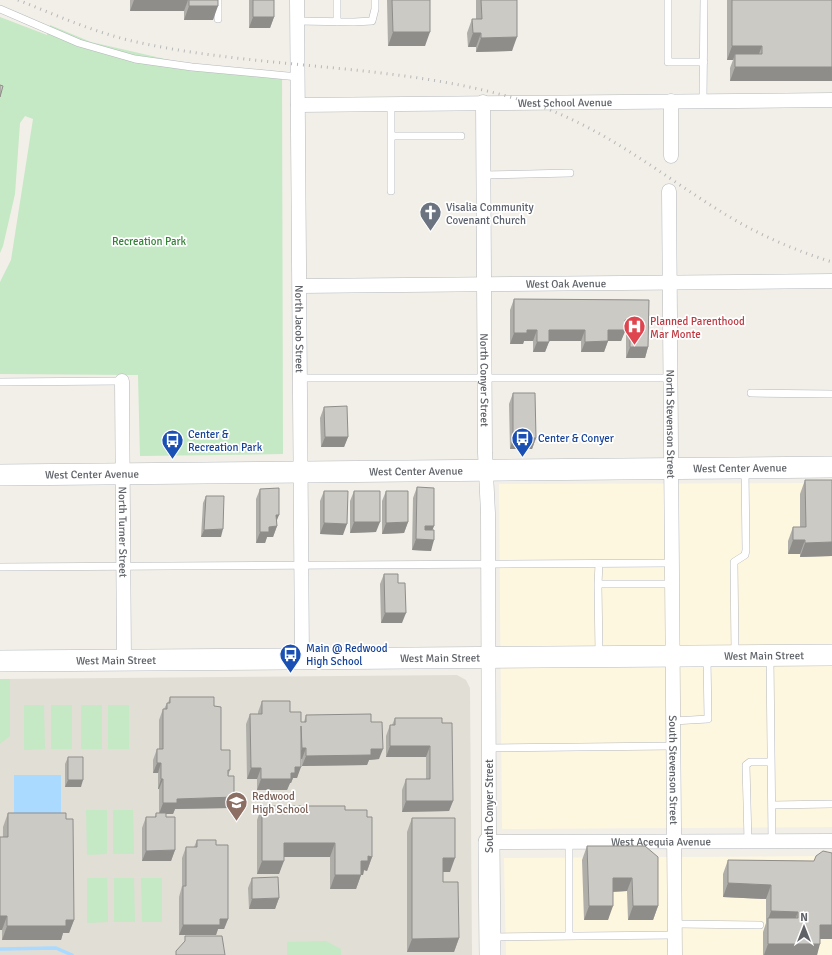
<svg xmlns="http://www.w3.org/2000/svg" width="832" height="955" viewBox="0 0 832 955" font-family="Signika,sans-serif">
	<rect width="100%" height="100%" fill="#f1efe8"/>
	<path fill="#fef7e0" d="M832 483V827L502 829 499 484Z
		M832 856V955H506L504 858Z"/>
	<path fill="#e1ded6" d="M457 675 466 680 470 688 472 955H0V679Z"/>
	<path fill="#c5e8c5" d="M0 17 47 35 50 25 91 42 178 62 282 74 283 454 140 456 138 375 0 374V282L11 260 33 119 25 116 20 123 15 194 3 246 0 253Z
		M0 679H10V736L0 744Z
		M24 705H44L45 749 24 750Z
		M51 705H72V749H51Z
		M81 705H102V749H81Z
		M108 705H129V749H108Z
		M86 810H107V854L87 855Z
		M113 810H133L134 854H113Z
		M87 878H107L108 922 87 923Z
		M114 878H134L135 922H114Z
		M141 878H162V922H142Z
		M326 941 341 949V955H287V942Z"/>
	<path fill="#aadaff" d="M14 775H61V818H14Z"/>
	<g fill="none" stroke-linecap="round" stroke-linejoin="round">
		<path stroke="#aadaff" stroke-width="3.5" d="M0 949 56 948 72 955"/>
		<defs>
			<path id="lane" d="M218 0V19
				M337 0V22
				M668 0V62H704
				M0 9 79 43 135 59 192 67 298 77
				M298 21 354 22 372 21 375 9V0
				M703 101 704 0
				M391 104V191
				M391 136H461
				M483 175 570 173
				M300 378H672
				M0 382 122 381
				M751 393 832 394
				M599 564 598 584H673
				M0 567 673 563
				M598 584 599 654
				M735 653 734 562 745 555 746 550 745 470
				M770 657 772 841
				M673 721 708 719 707 658
				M489 748 673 746
				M772 805 832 804
				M748 841 746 765 750 762H770
				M569 842V936
				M676 924 760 925
				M492 937 676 935"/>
			<g id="street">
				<path id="s1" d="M297 0 302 658"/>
				<path d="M671 101V156"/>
				<path id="s2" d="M483 102 485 453 488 513 489 842 832 841"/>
				<path id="s3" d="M298 105 832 100"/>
				<path id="s4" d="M669 191 675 955"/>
				<path id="s5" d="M300 286 832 281"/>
				<path id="s6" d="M122 381 124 660"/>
			</g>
			<g id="secondary">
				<path id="s7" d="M0 475 832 467"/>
				<path id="s8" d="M0 661 832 655"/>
				<path d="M489 842 490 955"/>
			</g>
		</defs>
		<use href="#lane" stroke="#b5b8bc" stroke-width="8"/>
		<use href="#street" stroke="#b5b8bc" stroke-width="15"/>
		<use href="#secondary" stroke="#b6babf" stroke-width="22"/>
		<use href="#lane" stroke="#fff" stroke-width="7"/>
		<use href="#street" stroke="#fff" stroke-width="14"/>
		<use href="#secondary" stroke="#fff" stroke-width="21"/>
		<path stroke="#b6b7b8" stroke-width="3" stroke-dasharray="1 5" stroke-linecap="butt" d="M18 0C58 16 98 34 141 43 268 70 400 63 524 101 607 126 667 181 740 223 769 239 800 252 832 262"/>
	</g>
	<path fill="#afaea9" d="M130 0H218L213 20H184V11H130Z
		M249 0H274V17L270 28H249Z
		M387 0H430L425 46H388Z
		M476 0H517L512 51 476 52V47H468L467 33 472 19H476Z
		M727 0H832V81H730V68L733 60H727Z
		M514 299 649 300 648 347 645 358H626V330H625L621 341H608L604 352H581V341H549L545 352H533V341H524L523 344H510V310Z
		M513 393 536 438 532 449H510L509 404Z
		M324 407 348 437 344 447H321L320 418Z
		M805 480H832V556L800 557V554H788V541L793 527H800V494Z
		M417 487 432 530 431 551 412 550 413 498Z
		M260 489 277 520V526L273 537H267L265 543H256V499Z
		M324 491 343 535 320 534V501Z
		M354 491 376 532 350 533V501Z
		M386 491 408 522 404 533 382 534V501Z
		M206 496 221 537H201L203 503Z
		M384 574 402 623H381L380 584Z
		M170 697 214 706 221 750 230 770 228 776 230 808 175 809 173 814H166V817L175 850 171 861H142V828L146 817H155L156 813H159V789H158V773H153V760L157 749H159V720L163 709H164L167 703H168Z
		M262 701 290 712 301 722H304L306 715 371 722 379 759 369 760 367 765 302 766V759H301L297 778H293L291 783H290L287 790H257V779H247L246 724 250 714H258V712Z
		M395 718 442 723 453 801 449 811 402 812V790L406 779H426V757H386V736L390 725H392Z
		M68 757 81 787H65V764Z
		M262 806 345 810 367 817 372 857 367 871 364 870 363 875H361L356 889H330V857H284L279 874H257V820Z
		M8 813 66 819 74 920 69 933H63L61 940H2L3 827Z
		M412 818 450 872H443V882L459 938 454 952H407V832Z
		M197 840 216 845 228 919 224 929H218L216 935H179V897L182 886V858L186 847H194Z
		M587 846H645L658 906 653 920H628L627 891 613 892 608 920H584L582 860Z
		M728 860 814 861 832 939H820L817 955H763V932L766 923V899L723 897V874Z
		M252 878 279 898 275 909H249L248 888Z"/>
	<path fill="#8f8d8a" d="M134 0H188L184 11H130Z
		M189 6H218L213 20H184Z
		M253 17H274L270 28H249Z
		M393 32H430L425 46H388Z
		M473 33H481L476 47H468Z
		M517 37 512 51 476 52 481 38Z
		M732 46H762L757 59 735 54 733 60H727Z
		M735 67H832V81H730Z
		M625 320H630L621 341H604L608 330Z
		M527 330H537L533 341H524L523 344H510L514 333Z
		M549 330H585L581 341H545Z
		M608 341 604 352H581L585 342Z
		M537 342H549L545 352H533Z
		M630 347H648L645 358H626Z
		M325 437H348L344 447H321Z
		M513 438H536L532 449H510Z
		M276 515H279L275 525Z
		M354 522H380L376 532 350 533Z
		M408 522 404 533 382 534 386 523Z
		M324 523 347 524 343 535 320 534Z
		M277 526 273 537H267L265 543H256L260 532 269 527Z
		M425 526H434L430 537H422Z
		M223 529 221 537H201L204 530Z
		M416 539 434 540 431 551 412 550Z
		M793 540H805L800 554H788Z
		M832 542V556L800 557 805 543Z
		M385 613H406L402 623H381Z
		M390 746H430L426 757H386Z
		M302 748H306L302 759H298Z
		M371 749H383L379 759 369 760 367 765 302 766 306 756Z
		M157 763H161L158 773H153Z
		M295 767H301L297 778H293L291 783H290L287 790H257L261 779Z
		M251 768H261L257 779H247Z
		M161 779H163L159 789H158Z
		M68 780H83L81 787H65Z
		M234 797 230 808 175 809 173 814H159L163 803 177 799Z
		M406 801H453L449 811 402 812Z
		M284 843H335L330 857H279Z
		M175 850 171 861H142L146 851Z
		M368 856 372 857 367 871 364 870 363 875H356L361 861Z
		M443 858H455L450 872H438Z
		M262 861H284L279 874H257Z
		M335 875H361L356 889H330Z
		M613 878H632L627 891 608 892Z
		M728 883 771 885 766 899 723 897Z
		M279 898 275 909H249L252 899Z
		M589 906H613L608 920H584Z
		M633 906H658L653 920H628Z
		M771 911 798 912 793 925 768 920Z
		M0 916H7L2 930H0Z
		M220 919H228L224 929H218L216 935H179L183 925Z
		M66 920H74L69 933H63L61 940H2L7 926Z
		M820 925H832V939H815Z
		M459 938 454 952H407L412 939Z
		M768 944H820L817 955H764Z"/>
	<path fill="#cccac5" stroke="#8f8d8a" d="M189 0H218V6H189Z
		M253 0H274V17H253Z
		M392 0H430V32H393Z
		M481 0H517V37L481 38V33H473L472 19H482Z
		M732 0H832V67H735V54H762V46H732Z
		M0 85 3 86 0 97Z
		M514 299 649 300 648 347H630V320H625V330H608V341L585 342V330H549V342H537V330H527V333H514Z
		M513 393H535L536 438H513Z
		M347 406 348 437H325L324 407Z
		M805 480H832V542L805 543V540H793V527H806Z
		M417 487 434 488V526H425V530H434V540L416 539Z
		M279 488V515H276L277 526 269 527V532H260V489Z
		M324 491H348L347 524 324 523Z
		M354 491H380V522H354Z
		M386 491H408V522L386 523Z
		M206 496H224L223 529 204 530Z
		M384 574H398V583H405L406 613H385Z
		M170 697H214V706L221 707V750H230V770H228V776H234V797L177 799V803H163V779H161V763H157V749H163V709H167V703H170Z
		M262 701H290V712H301V722H306V715L371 714V722H382L383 749H371V755L306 756V748H302L301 726V767H295V773H291V779H261V768H251L250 714H262Z
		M395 718H442V723H452L453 801H406V779H430V746H390V725H395Z
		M68 757H83V780H68Z
		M262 806H345V810H367V817H372V857L368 856V861H361V875H335V843H284V861H262Z
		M8 813H66V819H73L74 920H66V926H7V916H0V837H8Z
		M156 813H166V817H175V850L146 851V817H156Z
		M412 818H455V858H443V882H458L459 938 412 939Z
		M197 840H216V845H228V919H220V925H183V886H186V847H197Z
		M587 846H645L658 857V906H633L632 878H613V906H589Z
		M823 851 832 853V925H820V944H768V918H798V912L771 911V885L728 883V860L814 861 816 856Z
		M278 877 279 898 252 899V878Z
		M185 936H222L225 955H176V951L185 941Z"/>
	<defs>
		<symbol id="church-pin" viewBox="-11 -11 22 30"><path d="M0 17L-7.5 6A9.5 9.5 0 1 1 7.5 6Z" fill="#6b7280" stroke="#fff"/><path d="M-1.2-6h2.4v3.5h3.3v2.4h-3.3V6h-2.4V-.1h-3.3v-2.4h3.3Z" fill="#fff"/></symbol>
		<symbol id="hospital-pin" viewBox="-11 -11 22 30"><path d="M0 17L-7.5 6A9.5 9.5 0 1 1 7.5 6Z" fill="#e0444e" stroke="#fff"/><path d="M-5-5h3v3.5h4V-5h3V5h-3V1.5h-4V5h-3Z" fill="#fff"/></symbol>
		<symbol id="bus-pin" viewBox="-11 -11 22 30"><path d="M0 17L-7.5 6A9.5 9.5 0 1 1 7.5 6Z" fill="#1a4fb4" stroke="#fff"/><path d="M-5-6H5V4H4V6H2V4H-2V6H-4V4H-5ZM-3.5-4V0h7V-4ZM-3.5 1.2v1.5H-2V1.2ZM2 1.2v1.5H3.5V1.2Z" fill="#fff"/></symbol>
		<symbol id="school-pin" viewBox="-11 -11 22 30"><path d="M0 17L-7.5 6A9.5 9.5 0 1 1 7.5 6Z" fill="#8d6e63" stroke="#fff"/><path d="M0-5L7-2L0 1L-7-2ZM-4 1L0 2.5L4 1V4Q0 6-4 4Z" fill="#fff"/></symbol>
	</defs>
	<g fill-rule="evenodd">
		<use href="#church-pin" x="418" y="200" width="25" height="34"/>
		<use href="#hospital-pin" x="622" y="314" width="25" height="34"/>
		<use href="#bus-pin" x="510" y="426" width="25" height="34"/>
		<use href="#bus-pin" x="160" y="428" width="25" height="34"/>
		<use href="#bus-pin" x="278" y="642" width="25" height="34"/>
		<use href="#school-pin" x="224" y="790" width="25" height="34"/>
	</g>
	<g text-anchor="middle" stroke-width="3.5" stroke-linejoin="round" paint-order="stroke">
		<g font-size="11" fill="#5f6368" stroke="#fff">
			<text dy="4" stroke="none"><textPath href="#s3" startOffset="267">West School Avenue</textPath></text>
			<text dy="4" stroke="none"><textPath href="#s5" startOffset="266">West Oak Avenue</textPath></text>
			<text dy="4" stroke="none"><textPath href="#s1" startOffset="329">North Jacob Street</textPath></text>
			<text dy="4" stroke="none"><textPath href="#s2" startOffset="278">North Conyer Street</textPath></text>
			<text dy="4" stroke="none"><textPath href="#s4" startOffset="233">North Stevenson Street</textPath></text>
			<text dy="4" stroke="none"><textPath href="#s7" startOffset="740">West Center Avenue</textPath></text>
			<text dy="4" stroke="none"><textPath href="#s7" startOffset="416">West Center Avenue</textPath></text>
			<text dy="4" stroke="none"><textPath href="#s7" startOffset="92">West Center Avenue</textPath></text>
			<text dy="4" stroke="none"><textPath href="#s6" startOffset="151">North Turner Street</textPath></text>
			<text dy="4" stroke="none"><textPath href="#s8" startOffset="764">West Main Street</textPath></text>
			<text dy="4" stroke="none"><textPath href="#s8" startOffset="440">West Main Street</textPath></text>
			<text dy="4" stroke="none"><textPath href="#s8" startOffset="116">West Main Street</textPath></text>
			<text dy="4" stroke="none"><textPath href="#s4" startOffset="579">South Stevenson Street</textPath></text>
			<text transform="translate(489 806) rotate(-90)" y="4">South Conyer Street</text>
			<text dy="4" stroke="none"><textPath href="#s2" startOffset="912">West Acequia Avenue</textPath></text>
		</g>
		<g font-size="11" fill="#5b616d" stroke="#fff" text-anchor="start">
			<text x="446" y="211">Visalia Community<tspan x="446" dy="13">Covenant Church</tspan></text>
		</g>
		<g font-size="11" fill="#348238" stroke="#fff">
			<text x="149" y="245">Recreation Park</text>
		</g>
		<g font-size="11" fill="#be3a42" stroke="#fff" text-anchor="start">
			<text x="650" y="325">Planned Parenthood<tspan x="650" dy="13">Mar Monte</tspan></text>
		</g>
		<g font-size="11" fill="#164399" stroke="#fff" text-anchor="start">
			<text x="188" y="438">Center &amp;<tspan x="188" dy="13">Recreation Park</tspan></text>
			<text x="538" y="442">Center &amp; Conyer</text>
			<text x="306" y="652">Main @ Redwood<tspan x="306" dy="13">High School</tspan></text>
		</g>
		<g font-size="11" fill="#785e54" stroke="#fff" text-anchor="start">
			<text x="252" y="800">Redwood<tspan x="252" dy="13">High School</tspan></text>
		</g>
	</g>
	<g transform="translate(804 927)" stroke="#ffffff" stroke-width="3" paint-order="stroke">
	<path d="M0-3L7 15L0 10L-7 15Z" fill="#5f6368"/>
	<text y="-6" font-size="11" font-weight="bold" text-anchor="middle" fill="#5f6368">N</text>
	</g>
</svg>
